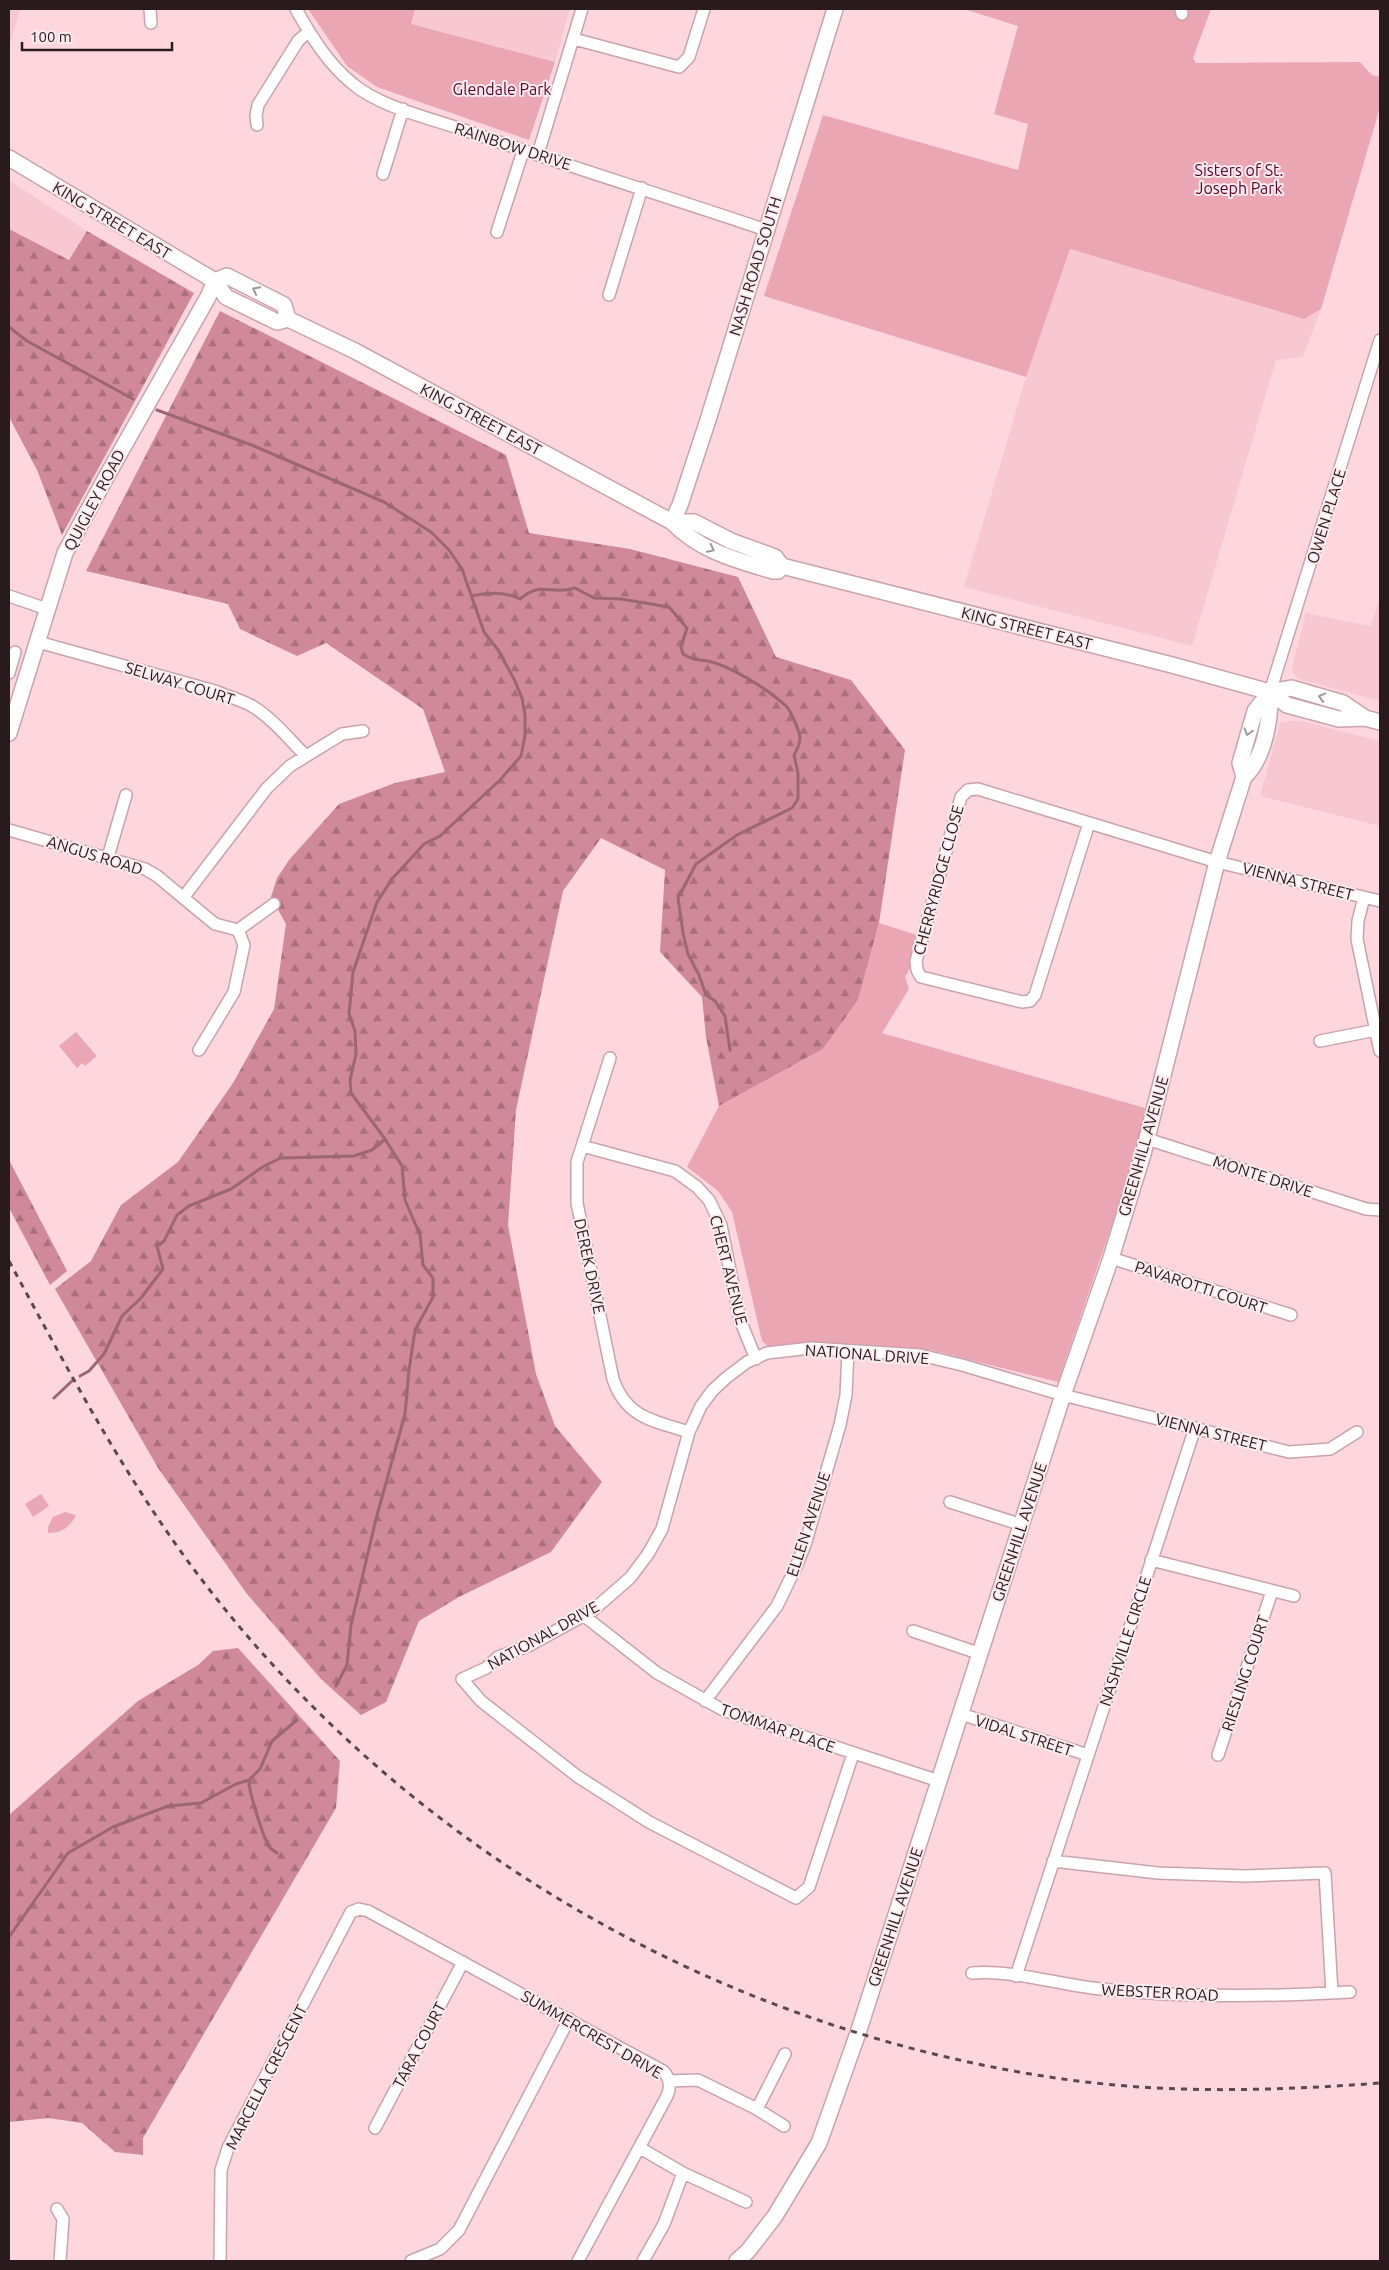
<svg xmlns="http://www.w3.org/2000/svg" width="1389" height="2270" viewBox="0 0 1389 2270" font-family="Ubuntu,sans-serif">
	<defs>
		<pattern id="forest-firs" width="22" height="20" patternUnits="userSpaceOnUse" patternTransform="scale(1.25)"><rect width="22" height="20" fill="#d08998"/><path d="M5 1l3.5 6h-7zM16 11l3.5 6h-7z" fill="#a96f7b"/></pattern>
	</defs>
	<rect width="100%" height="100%" fill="#fed7de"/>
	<path fill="#f7c8d1" d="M9 9H20L9 48Z
		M415 9H570L555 62 410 24Z
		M9 180 87 231 70 260 9 229Z
		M1070 249 1304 319 1321 309 1303 357 1276 360 1192 646 964 587 1026 377Z
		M1380 597V701L1299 679 1292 672 1293 663 1306 613 1371 626Z
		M1289 721H1301L1380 741V826L1260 796 1280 723Z"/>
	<path fill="#eba6b4" d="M308 9H415L411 24 555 62 529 140 377 87 347 66Z
		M964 9H1211L1193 58 1196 63 1360 62 1372 75 1380 77V107L1321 309 1304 319 1070 249 1026 377 764 296 823 115 1018 170 1028 124 994 114 1018 26Z
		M879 923 920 936 914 961 905 977 909 989 882 1033 1145 1108 1138 1149 1058 1382 931 1350 798 1346 773 1351 762 1341 732 1212 718 1191 687 1167 719 1106 823 1049 858 1000Z
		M76 1032 97 1056 85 1066 82 1063 77 1068 59 1046Z
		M41 1494 49 1506 33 1517 25 1504Z
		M65 1512 76 1515C70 1527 62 1533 48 1533V1527L53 1517Z"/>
	<path fill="url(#forest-firs)" d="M9 229 69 260 87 231 194 293 62 535 37 470 9 417Z
		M220 311 506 455 529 533 630 549 738 577 776 657 851 680 905 750 879 923 858 1000 823 1049 719 1106 706 1037 702 997 660 952 665 870 601 838 563 891 516 1110 508 1225 536 1374 555 1426 602 1482 551 1552 459 1597 419 1621 386 1702 361 1715 321 1679 247 1594 158 1468 55 1289 91 1261 121 1205 178 1162 233 1083 274 1009 286 924 271 897 277 878 289 860 339 804 395 783 445 772 423 709 326 643 297 656 240 629 228 604 86 571Z
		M9 1160 67 1271 50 1285 9 1208Z
		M238 1648 340 1761 336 1808 143 2138V2155L115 2152 82 2123 48 2118 9 2122V1815L138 1701 198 1665 213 1651Z"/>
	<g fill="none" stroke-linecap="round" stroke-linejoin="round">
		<path stroke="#9c6672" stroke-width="3" d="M9 327 27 341 133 399
			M157 410 254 446 384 502 431 532 449 550 462 569 484 632 498 650 515 681 522 698 525 715V736L521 756 500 780 440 836 424 844 392 879 377 902 353 972 349 1014 355 1031 356 1054 350 1080 351 1093 385 1139 402 1166 405 1200 420 1235 423 1265 433 1278V1297L415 1330 409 1370 405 1414 376 1519 351 1625 347 1665 336 1686
			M471 596C488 592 504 591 520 599 543 580 550 596 575 588L594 598 621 599 669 607 687 628 681 647 683 654C695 661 696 659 708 661 731 666 769 690 786 706 791 711 799 730 800 737 800 744 797 750 794 755L798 773V799L792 808 737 835 696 864 678 898 683 933 688 954 699 975 706 995 715 1001 725 1016 730 1050
			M80 1376 89 1371 104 1354 122 1316 141 1298 163 1269 157 1246 164 1241 177 1215 189 1206 231 1189 264 1166 281 1158 354 1156 372 1150 385 1139
			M54 1398 73 1380
			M249 1780C248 1790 264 1840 270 1848 271 1849 276 1852 277 1853
			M9 1937 68 1853 113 1827 168 1806 201 1803 236 1784 249 1780 260 1769 272 1741 297 1720"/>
		<defs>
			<path id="street" d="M150 9 151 23
				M296 9C311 36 328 64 353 84 380 107 430 118 464 130 564 165 666 196 766 230
				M1181 9 1182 14
				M574 39 679 67 689 57 704 9
				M257 125 256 116 258 105 298 41 309 31
				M538 154 582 9
				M383 174 403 109
				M497 232 523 151
				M609 295 642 188
				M9 596 47 609
				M38 642 215 691C227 696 241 700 252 706 272 718 288 738 305 755
				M9 673 15 652
				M1270 692 1380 340
				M1089 823 1035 995 1030 1001 1022 1002 921 977 917 970 916 961 961 797 968 790 978 789 1217 862 1380 901
				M9 830 145 869 157 876 215 924 238 930
				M108 857 126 795
				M1364 897 1358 921 1357 939 1380 1051
				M183 898 267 788 290 766 342 734 363 731
				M238 930 274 904
				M1320 1041 1376 1030
				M199 1050 234 992 244 945 238 930
				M610 1058 577 1162V1203L613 1379C626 1418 654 1421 689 1432
				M1147 1139 1366 1209 1380 1210
				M582 1146 675 1171 697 1187 709 1200 721 1225 740 1320 756 1359
				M1111 1258 1291 1315
				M950 1502 1022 1525
				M1151 1560 1294 1596
				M583 1615 657 1673 723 1710 939 1781
				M913 1631 981 1654
				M705 1701 777 1606 795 1569 805 1545 840 1425 846 1395 848 1351
				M961 1714 1088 1755
				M853 1754 809 1887 796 1898 649 1822 577 1776 481 1701 462 1679 486 1668 498 1657 528 1646 592 1611 630 1578 648 1554 662 1529 689 1432 701 1406 712 1391 726 1378 747 1362 767 1353 811 1348 920 1355 962 1365 1063 1395 1289 1452 1330 1449 1357 1432
				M1218 1755 1272 1591
				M1053 1861 1158 1873 1245 1876 1325 1873 1332 1993
				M972 1973C1012 1970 1053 1983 1092 1988 1178 1998 1263 1997 1350 1992
				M1016 1976 1195 1428
				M669 2081 698 2080 757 2109 784 2126
				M757 2109 785 2054
				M375 2128 463 1962
				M640 2148 683 2173 746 2202
				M57 2209 63 2219 60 2261
				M220 2261 221 2170 228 2148 351 1912 359 1909 368 1911 663 2071C670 2078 671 2087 667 2096L578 2261
				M411 2261 440 2249 459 2230 569 2019
				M643 2261 664 2224 683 2173"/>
			<path id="secondary" d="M9 158 215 281 226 297 277 322 288 319 355 351 672 522C700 551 736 560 773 571H778L782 566
				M215 281 227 276 284 305 288 319
				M672 522H694L731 541 775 557 782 566 1172 665 1270 692 1287 705 1339 719 1365 718 1380 722
				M672 522 680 505 707 423 835 9
				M1270 692 1291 688 1343 703 1365 718
				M9 733 65 553 104 481 208 297 215 281
				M1244 777 1240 763 1255 711 1270 692
				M737 2261 748 2251 775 2216 819 2143 858 2033 1063 1395 1111 1258 1143 1154 1217 862 1244 777C1264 759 1271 719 1270 692"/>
		</defs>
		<use href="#street" stroke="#c9a3ab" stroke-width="14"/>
		<use href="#secondary" stroke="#c9a3ab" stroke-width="18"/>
		<use href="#street" stroke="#fff" stroke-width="11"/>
		<use href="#secondary" stroke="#fff" stroke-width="15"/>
		<path stroke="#5d494d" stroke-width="3" stroke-dasharray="6 6" stroke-linecap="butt" d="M9 1261C72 1377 133 1494 216 1598 423 1860 733 2032 1063 2079 1168 2094 1274 2091 1380 2083"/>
	</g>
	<defs><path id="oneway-chevron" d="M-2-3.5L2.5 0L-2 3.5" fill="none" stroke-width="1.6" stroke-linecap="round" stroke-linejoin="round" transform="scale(1.25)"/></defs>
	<g stroke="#9e9899">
		<use href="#oneway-chevron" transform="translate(256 290) rotate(-152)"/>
		<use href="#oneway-chevron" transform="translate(711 549) rotate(26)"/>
		<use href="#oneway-chevron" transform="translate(1322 697) rotate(-165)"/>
		<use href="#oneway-chevron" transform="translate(1248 732) rotate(106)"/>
	</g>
	<g text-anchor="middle" stroke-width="4" stroke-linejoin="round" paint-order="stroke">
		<g font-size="16" fill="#5b0427" stroke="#fbebee">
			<text x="502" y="95">Glendale Park</text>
			<text x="1239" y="176">Sisters of St.<tspan x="1239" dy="18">Joseph Park</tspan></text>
		</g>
		<g font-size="16" fill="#281a1d" stroke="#fbebee">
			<text transform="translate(513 146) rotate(18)" y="6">RAINBOW DRIVE</text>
			<text transform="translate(112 220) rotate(31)" y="6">KING STREET EAST</text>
			<text transform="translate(755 266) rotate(-73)" y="6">NASH ROAD SOUTH</text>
			<text transform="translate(481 419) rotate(28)" y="6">KING STREET EAST</text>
			<text transform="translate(94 500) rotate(-62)" y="6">QUIGLEY ROAD</text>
			<text transform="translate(1326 516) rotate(-73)" y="6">OWEN PLACE</text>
			<text transform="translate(1027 628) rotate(14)" y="6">KING STREET EAST</text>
			<text transform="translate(180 683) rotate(17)" y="6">SELWAY COURT</text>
			<text transform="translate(95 855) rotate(17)" y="6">ANGUS ROAD</text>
			<text transform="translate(938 880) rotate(-75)" y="6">CHERRYRIDGE CLOSE</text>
			<text transform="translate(1298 881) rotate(14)" y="6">VIENNA STREET</text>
			<text transform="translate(1143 1146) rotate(-74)" y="6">GREENHILL AVENUE</text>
			<text transform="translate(1263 1176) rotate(18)" y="6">MONTE DRIVE</text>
			<text transform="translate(590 1266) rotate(78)" y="6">DEREK DRIVE</text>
			<text transform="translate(729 1270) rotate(76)" y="6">CHERT AVENUE</text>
			<text transform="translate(1201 1287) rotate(18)" y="6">PAVAROTTI COURT</text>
			<text transform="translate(867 1354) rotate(4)" y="6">NATIONAL DRIVE</text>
			<text transform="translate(1211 1432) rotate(14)" y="6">VIENNA STREET</text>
			<text transform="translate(808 1524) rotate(-72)" y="6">ELLEN AVENUE</text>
			<text transform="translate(1019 1532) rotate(-72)" y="6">GREENHILL AVENUE</text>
			<text transform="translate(543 1635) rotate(-29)" y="6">NATIONAL DRIVE</text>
			<text transform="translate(1125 1641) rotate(-72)" y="6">NASHVILLE CIRCLE</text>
			<text transform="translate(1245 1673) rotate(-72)" y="6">RIESLING COURT</text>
			<text transform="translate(778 1728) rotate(19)" y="6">TOMMAR PLACE</text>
			<text transform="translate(1024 1735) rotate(18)" y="6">VIDAL STREET</text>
			<text transform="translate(895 1917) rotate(-72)" y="6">GREENHILL AVENUE</text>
			<text transform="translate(1160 1992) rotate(3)" y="6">WEBSTER ROAD</text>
			<text transform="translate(592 2034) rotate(30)" y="6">SUMMERCREST DRIVE</text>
			<text transform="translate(419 2045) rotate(-62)" y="6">TARA COURT</text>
			<text transform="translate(266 2077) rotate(-63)" y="6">MARCELLA CRESCENT</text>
		</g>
	</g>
	<rect width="1389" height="2270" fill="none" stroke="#281a1d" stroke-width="20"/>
	<path d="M22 42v8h150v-8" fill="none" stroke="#281a1d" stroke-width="2.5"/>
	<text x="30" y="42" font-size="15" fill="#281a1d" stroke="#fbebee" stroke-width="4" paint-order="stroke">100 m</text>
</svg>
